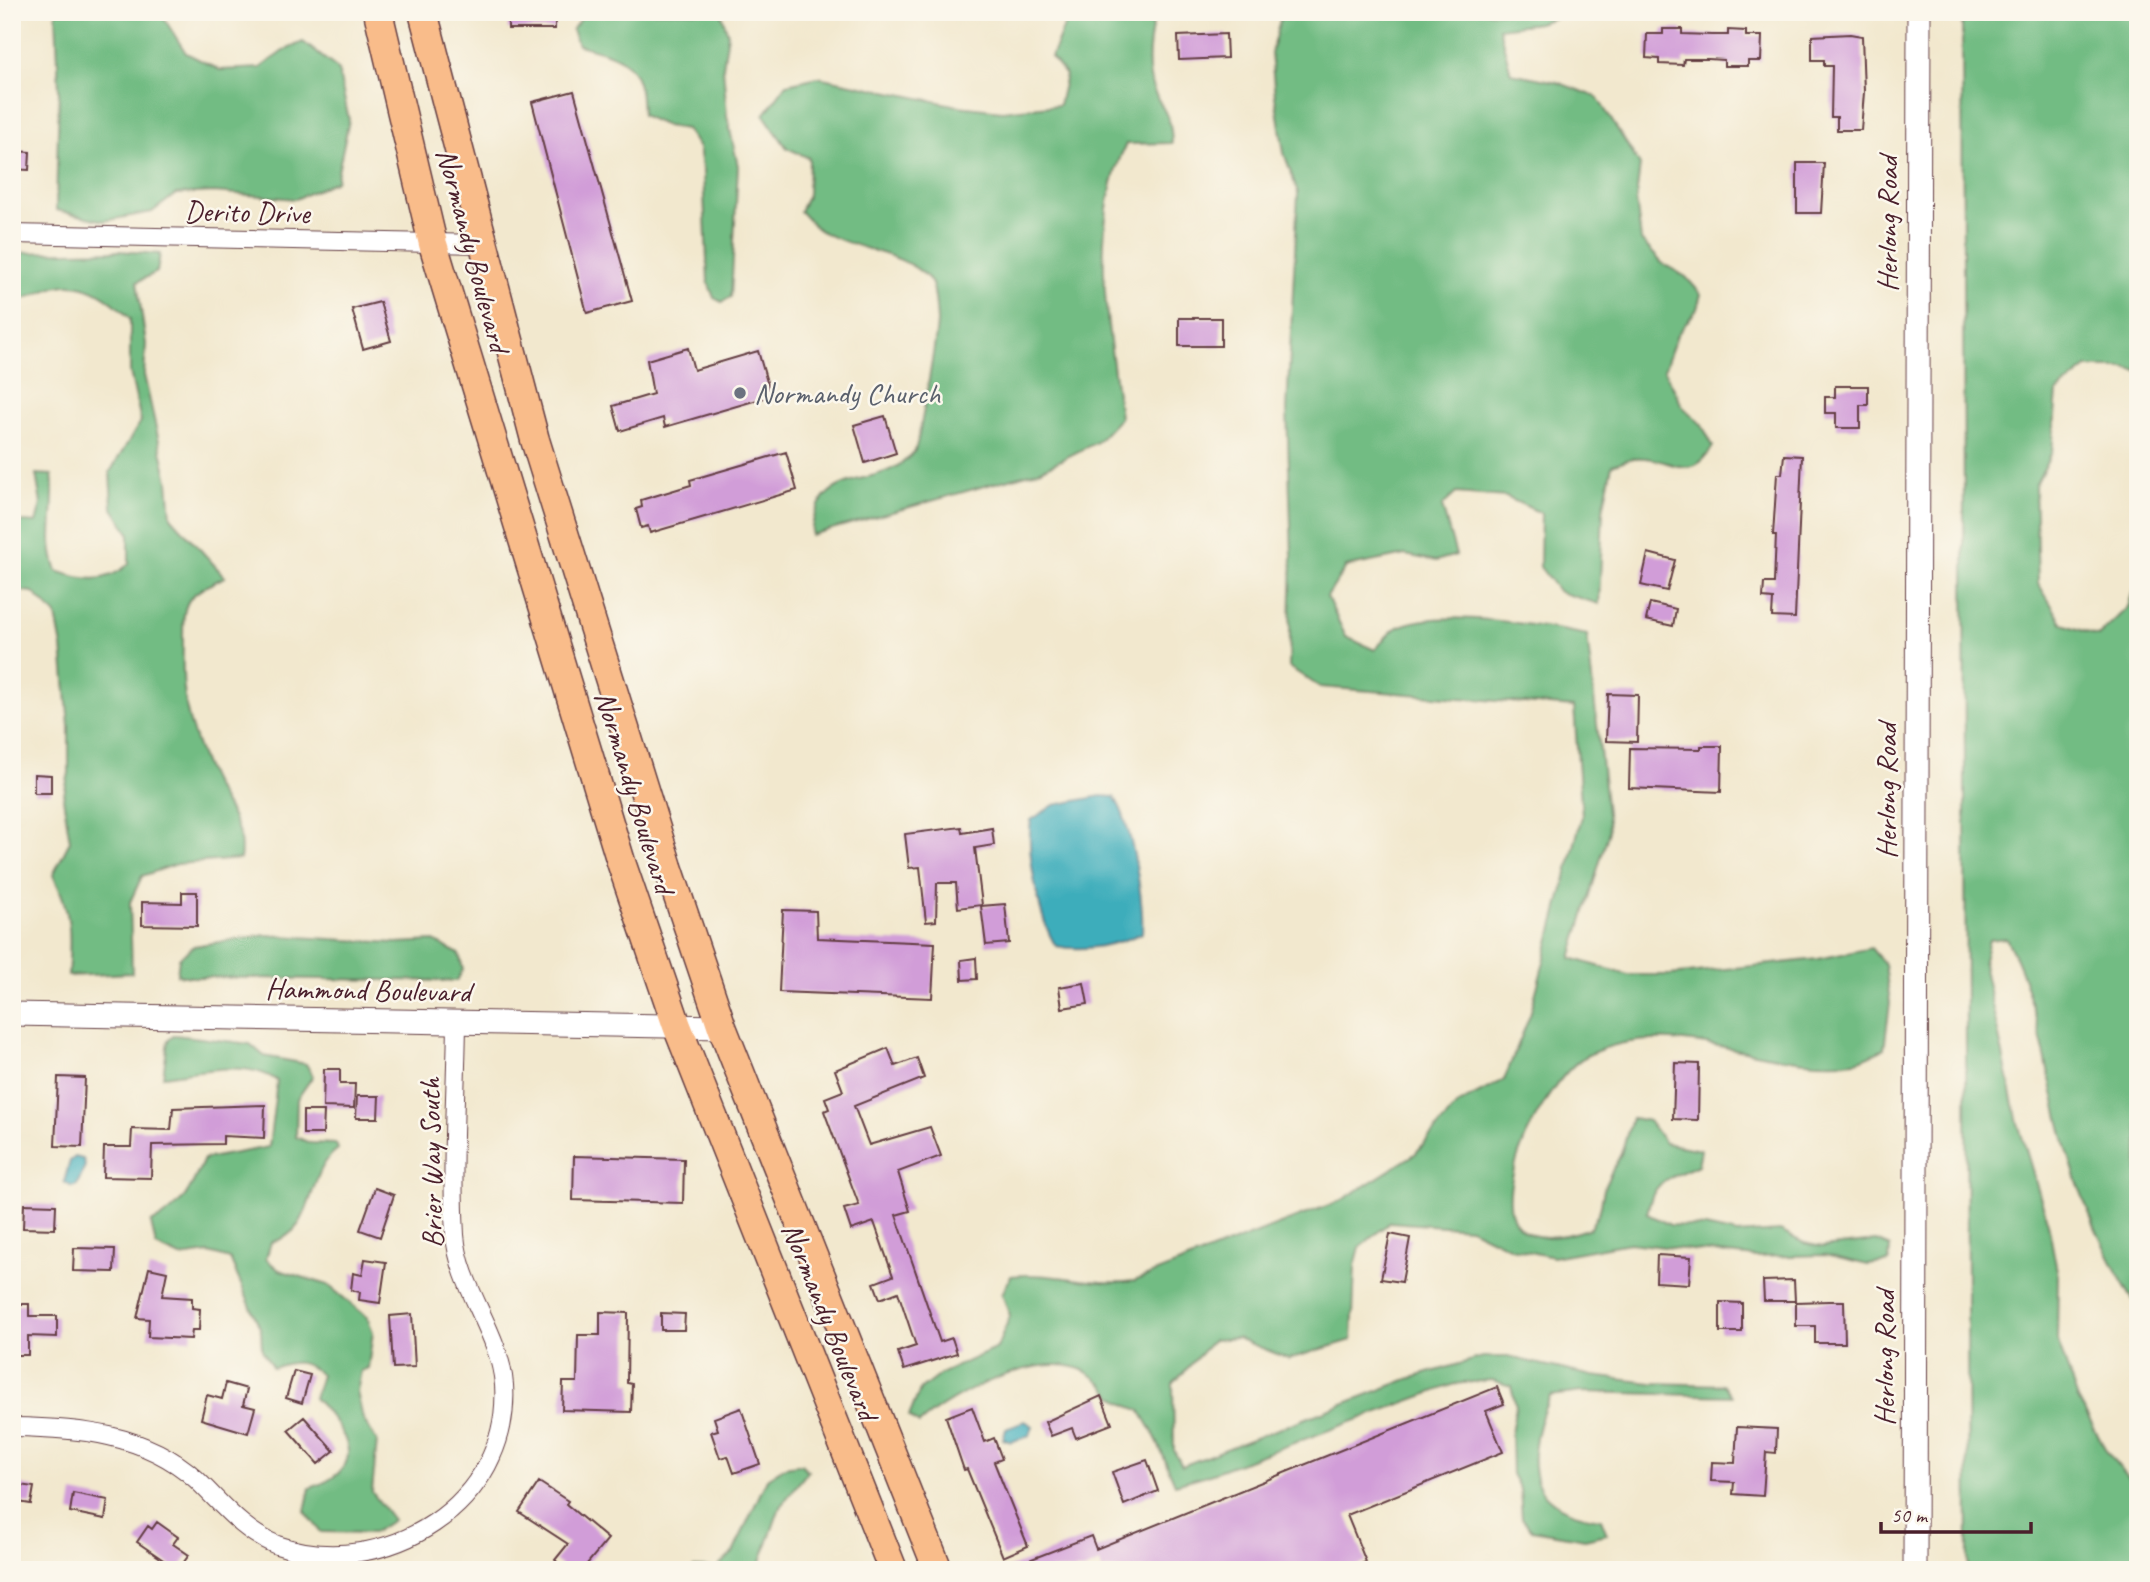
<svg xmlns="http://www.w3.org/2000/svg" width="2150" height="1582" viewBox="0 0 2150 1582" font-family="Caveat,sans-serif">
	<rect width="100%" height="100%" fill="#fbf7ec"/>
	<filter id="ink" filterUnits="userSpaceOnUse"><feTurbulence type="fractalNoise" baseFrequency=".0143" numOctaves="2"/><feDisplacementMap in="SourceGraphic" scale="14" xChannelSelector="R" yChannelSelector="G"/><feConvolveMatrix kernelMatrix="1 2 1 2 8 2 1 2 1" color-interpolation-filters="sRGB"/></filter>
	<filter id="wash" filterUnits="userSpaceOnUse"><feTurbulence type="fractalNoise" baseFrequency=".00686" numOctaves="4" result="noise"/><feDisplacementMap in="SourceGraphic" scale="28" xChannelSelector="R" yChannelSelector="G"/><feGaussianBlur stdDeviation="1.57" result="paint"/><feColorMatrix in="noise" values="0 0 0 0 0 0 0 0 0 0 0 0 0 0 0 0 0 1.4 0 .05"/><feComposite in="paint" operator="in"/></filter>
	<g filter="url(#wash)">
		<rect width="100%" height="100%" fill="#f2e8ce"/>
		<path fill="#72bc83" stroke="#5e6e57" stroke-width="2" d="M56 12H164L165 20 186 53 220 70 260 68 283 51 303 42 338 69 349 120 336 181 296 199 214 192 176 194 152 212 104 221 56 210 59 91Z
			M586 12H721L728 34 723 67 727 116 738 166 731 297 722 302 714 298 708 282 703 172 699 148 686 129 666 126 642 115C641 62 625 57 578 45L572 30Z
			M1070 12H1225V15L1154 18C1149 40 1145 70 1154 91 1165 115 1171 114 1172 143L1126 144C1086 227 1110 331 1120 418L1097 442 1041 470 811 535C818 460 879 494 914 452 919 446 937 334 937 321 936 310 936 287 929 279 903 251 857 251 823 232 814 228 807 218 800 211L808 195 809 158 787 148 764 115 787 84 818 77 958 106 1002 111 1059 105 1066 75 1051 57Z
			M1292 12H1574L1538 23 1499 28 1511 73 1557 82 1597 97 1640 165 1636 199 1641 240 1662 263 1686 277 1701 294 1697 309 1677 335 1664 370 1683 407 1702 425 1713 446C1691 487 1668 454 1634 458 1627 459 1619 463 1612 465L1603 510 1599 604 1559 592 1540 567 1541 513 1506 497 1456 493 1442 506 1456 555 1436 561 1405 555 1346 567 1327 597 1346 637 1375 650C1381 644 1389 631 1398 627 1441 607 1541 626 1587 635L1609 831 1571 958 1628 975H1670L1818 959 1871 948 1885 965 1890 1003 1884 1049C1875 1053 1864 1060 1855 1061 1766 1072 1674 1013 1588 1055 1537 1081 1440 1281 1590 1228L1600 1210 1605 1184 1621 1154 1632 1118 1649 1121 1665 1143 1701 1150 1698 1165C1668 1179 1653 1179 1647 1214L1670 1225 1705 1227 1737 1234 1780 1231 1804 1243 1822 1247 1876 1241 1890 1247 1889 1262 1868 1265 1825 1255 1755 1257 1629 1243 1553 1257 1511 1248 1470 1228 1390 1222 1360 1247 1355 1266 1352 1340 1289 1359 1237 1338 1213 1340 1173 1384 1174 1451 1182 1466 1408 1379 1483 1357H1509L1592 1376 1652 1383 1724 1385 1732 1396 1582 1392 1550 1396C1537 1423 1521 1477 1550 1500 1564 1512 1583 1516 1601 1519L1607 1534 1585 1539 1532 1530 1522 1518 1520 1489 1512 1474 1511 1432 1516 1406 1511 1386 1492 1380 1455 1384 1204 1476 1175 1484 1154 1434 1140 1410C1106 1400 1112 1387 1088 1373 1045 1346 952 1394 919 1424L909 1416 920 1390 942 1373 997 1348 1010 1316 1002 1294 1011 1276C1053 1271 1092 1287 1134 1281L1342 1200 1415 1154 1458 1104 1504 1080 1530 1015 1582 816 1574 707 1320 687 1289 667 1292 556 1287 410 1298 193 1284 153 1275 96 1271 53 1281 16Z
			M1962 12H2138V371L2123 368H2087L2057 392 2052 452 2035 486 2038 583 2063 624 2098 636 2128 607 2138 575V766L2126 786 2138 799V1308C2108 1261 2084 1206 2068 1153 2047 1082 2041 1005 2006 938L1989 940 1983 964 2018 1123 2048 1223 2058 1276 2057 1339 2078 1399 2107 1452 2138 1490V1570H1968Z
			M119 251 160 254 157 272 137 282 146 344 144 375 168 481 171 517 225 577C182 597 183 601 183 646 182 673 183 700 191 726 197 745 205 767 214 785 227 809 245 830 240 859L177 864 142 876 130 902 132 973 68 976C71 936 72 912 53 875L70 841 63 798 69 773V726L62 647 56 615 33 592 12 590V521L36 523 41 504 36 474 52 475C57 509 44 539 57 571 84 581 106 584 129 564V533L112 507 110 472 141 421 130 372V319C113 300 87 280 59 286 43 290 29 299 12 302V253Z
			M265 935 396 943 434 941 459 954 463 969 457 981 192 977 177 975 179 958 194 946Z
			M175 1035 250 1044 264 1056 306 1064 313 1076 297 1099 296 1137 310 1143 336 1144 338 1149C304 1173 318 1233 271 1242L266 1259 279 1270 328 1285 367 1317 373 1332 368 1368 361 1371 357 1392 363 1419 377 1441 372 1492 393 1520 373 1533 321 1532 305 1511 310 1488C371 1468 348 1432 314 1398L321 1375C305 1359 292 1361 273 1368L262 1350 261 1330 230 1259 209 1253 180 1257 156 1246 151 1223C182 1209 191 1189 204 1159L269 1147 277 1081C249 1059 197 1072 163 1076L168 1040Z
			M802 1464 808 1471 780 1507 758 1570H691L694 1567 716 1568 733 1553 767 1479 785 1467Z"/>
		<path fill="#3eadbb" stroke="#446673" stroke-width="2" d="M1101 796 1114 797C1132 821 1144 903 1142 933 1115 945 1085 952 1056 946 1039 921 1026 851 1031 820L1054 805Z
			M75 1157 83 1159 85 1166 77 1185 72 1187 64 1182 70 1161Z
			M1025 1421 1033 1426 1030 1435 1011 1442 1003 1439 1006 1429Z"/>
		<g id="blocks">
			<path fill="#d19dd8" d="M508 12H555V29H508Z
				M1663 29H1682V34L1712 35H1728V30L1746 31V36H1762L1761 61H1748V66H1724V60L1708 59H1684L1683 65 1659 64V59L1646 58 1647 34H1663Z
				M1226 34 1227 58 1179 60 1178 36Z
				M1850 34 1862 36 1864 92 1861 130H1837V117H1831L1832 66H1824V60H1812V36Z
				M574 91 632 301 587 313 532 102Z
				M12 151 30 152 29 170 12 169Z
				M1797 163H1824L1821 213H1797Z
				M380 302 391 341 363 349 352 309Z
				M1179 318H1221V346H1179Z
				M688 348 694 370 758 351 771 396 665 427 663 418 620 431 613 406 653 394 647 360Z
				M1835 386H1868V405H1860V428H1836V413H1825V397H1835Z
				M885 416 896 453 865 463 854 425Z
				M786 452 797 490 650 533 648 526 641 528 636 509 642 507 641 500 691 485 690 480Z
				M1784 455 1802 456 1795 618 1772 617 1773 599 1763 598 1764 583H1774L1776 535H1773L1777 474H1782Z
				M1648 553 1675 560 1667 591 1641 585Z
				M1650 603 1676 609 1673 626 1646 620Z
				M1608 694 1638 695 1637 742 1606 741Z
				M1701 746H1722L1721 792 1629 788 1630 748 1701 749Z
				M34 774 51 775V793H34Z
				M961 827 962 833 992 828 994 845 975 848 982 905 958 908 956 883H937L936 921 926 922 920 867 909 868 905 834Z
				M182 892H197V926L142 925V902L182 903Z
				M1005 904 1009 943 986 945 981 906Z
				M783 910 816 911 817 938 935 943 932 998 779 992Z
				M976 958 977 979 962 980 961 960Z
				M1084 983 1088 1004 1062 1008 1059 987Z
				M888 1048 895 1066 917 1058 924 1078 854 1106 869 1145 930 1127 941 1156 898 1172 910 1211 896 1215 940 1342 952 1338 957 1353 904 1370 898 1352 916 1346 898 1292 880 1299 874 1283 893 1276 874 1222 851 1230 844 1209 859 1205 824 1111 829 1109 825 1098 843 1091 835 1070Z
				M1675 1063 1699 1064 1698 1120 1673 1119Z
				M324 1069H340V1084H355L354 1108 323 1107Z
				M58 1077 85 1078 82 1147 55 1146Z
				M357 1096H379L378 1118H356Z
				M265 1105 264 1138 223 1136V1144L152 1145 151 1178 103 1177 104 1147H131L132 1129 171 1130 173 1108Z
				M303 1111H324L323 1134H303Z
				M574 1156 684 1159 683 1203 573 1200Z
				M375 1188 394 1195 380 1237 360 1230Z
				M24 1204 56 1205 55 1229 23 1228Z
				M1390 1234 1410 1238 1402 1282 1381 1279Z
				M74 1248 115 1249 114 1272 73 1271Z
				M1657 1255 1691 1257 1689 1284 1656 1282Z
				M365 1259 386 1262 380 1303 359 1300 360 1292 351 1290 353 1273 362 1275Z
				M149 1268 167 1272 162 1296 192 1298V1308L200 1309 199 1330H192L191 1339 148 1337 149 1319 137 1318Z
				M1794 1280 1795 1301H1764L1763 1281Z
				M1829 1301H1844L1845 1343H1815V1326H1796V1302Z
				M1720 1302 1742 1303V1332H1720Z
				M12 1304H29V1316H57V1337L28 1336V1355H12Z
				M600 1312 628 1313 627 1383 632 1384 631 1412 562 1410 563 1382H577L578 1335H600Z
				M661 1313 685 1314 684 1330H661Z
				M412 1314 415 1367 393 1368 390 1316Z
				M294 1371 310 1375 302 1403 286 1398Z
				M226 1383 247 1389 243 1405 255 1408 248 1433 201 1419 207 1395 222 1399Z
				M1497 1387 1504 1404 1486 1411 1503 1452 1347 1515 1366 1562 1347 1570H1102L1100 1563 1084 1570H1003L1091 1536 1096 1549Z
				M1101 1396 1112 1424 1076 1438 1072 1428 1051 1436 1045 1422Z
				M972 1407 985 1442 994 1438 1002 1459 994 1462 1028 1546 1003 1557 967 1469 964 1470 946 1417Z
				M741 1408 760 1464 734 1473 728 1456 720 1458 711 1432 718 1430 714 1418Z
				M304 1417 334 1451 318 1464 288 1430Z
				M1737 1427 1777 1429 1776 1453 1766 1452 1763 1496 1733 1494 1734 1482 1711 1481 1712 1462 1735 1463Z
				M1147 1460 1158 1491 1124 1505 1112 1472Z
				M539 1482 568 1501 566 1504 608 1539 582 1570H566L555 1560 568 1544 519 1512Z
				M12 1484 34 1487 31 1504 12 1501Z
				M73 1493 108 1500 105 1519 70 1512Z
				M157 1522 178 1537 173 1544 189 1555 178 1570 137 1542 148 1526 152 1529Z"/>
		</g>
	</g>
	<g filter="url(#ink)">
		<use href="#blocks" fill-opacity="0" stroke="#633d43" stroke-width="2"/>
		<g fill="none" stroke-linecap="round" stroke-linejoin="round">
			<defs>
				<path id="minor" d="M12 234 481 244
					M12 1427C78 1428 145 1433 196 1479 221 1503 243 1532 277 1545 385 1582 512 1503 504 1385 500 1332 459 1288 455 1235 451 1165 456 1093 457 1023"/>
				<path id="tertiary" d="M12 1014 722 1027
					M1915 1570 1919 12"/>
				<path id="primary" d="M378 12 433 244 621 862 677 1026 893 1570
					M423 12 535 440 668 867 722 1027 938 1570"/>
			</defs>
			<use href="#minor" stroke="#633d43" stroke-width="20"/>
			<use href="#tertiary" stroke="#633d43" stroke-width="25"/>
			<use href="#primary" stroke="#633d43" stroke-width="31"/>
			<use href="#minor" stroke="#fff" stroke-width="18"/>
			<use href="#tertiary" stroke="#fff" stroke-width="23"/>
			<use href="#primary" stroke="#f9bc8a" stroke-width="28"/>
		</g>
	</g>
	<circle fill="#6b7280" stroke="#fbf7ec" stroke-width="2.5" cx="740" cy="393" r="7"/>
	<g text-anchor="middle" stroke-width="5" stroke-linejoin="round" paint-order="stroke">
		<g font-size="30" fill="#4a1f2b" stroke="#fbf7ec">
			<text transform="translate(247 212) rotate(1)" y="10">Derito Drive</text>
			<text transform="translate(1887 224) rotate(-90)" y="10">Herlong Road</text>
			<text transform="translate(473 250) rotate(75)" y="10">Normandy Boulevard</text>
			<text transform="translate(1886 791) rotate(-90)" y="10">Herlong Road</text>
			<text transform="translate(635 792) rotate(73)" y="10">Normandy Boulevard</text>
			<text transform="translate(368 990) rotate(1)" y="10">Hammond Boulevard</text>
			<text transform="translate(431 1163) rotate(-91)" y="10">Brier Way South</text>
			<text transform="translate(830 1321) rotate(68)" y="10">Normandy Boulevard</text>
			<text transform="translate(1884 1358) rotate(-90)" y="10">Herlong Road</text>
		</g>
		<g font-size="30" fill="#5b616d" stroke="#fbf7ec" text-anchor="start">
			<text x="754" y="403">Normandy Church</text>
		</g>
	</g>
	<rect width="2150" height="1582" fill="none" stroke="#fbf7ec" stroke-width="42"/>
	<path d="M1881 1522v10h150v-10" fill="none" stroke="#4a1f2b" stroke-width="3.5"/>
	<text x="1891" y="1522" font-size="21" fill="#4a1f2b" stroke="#fbf7ec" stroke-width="5" paint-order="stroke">50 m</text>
</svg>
